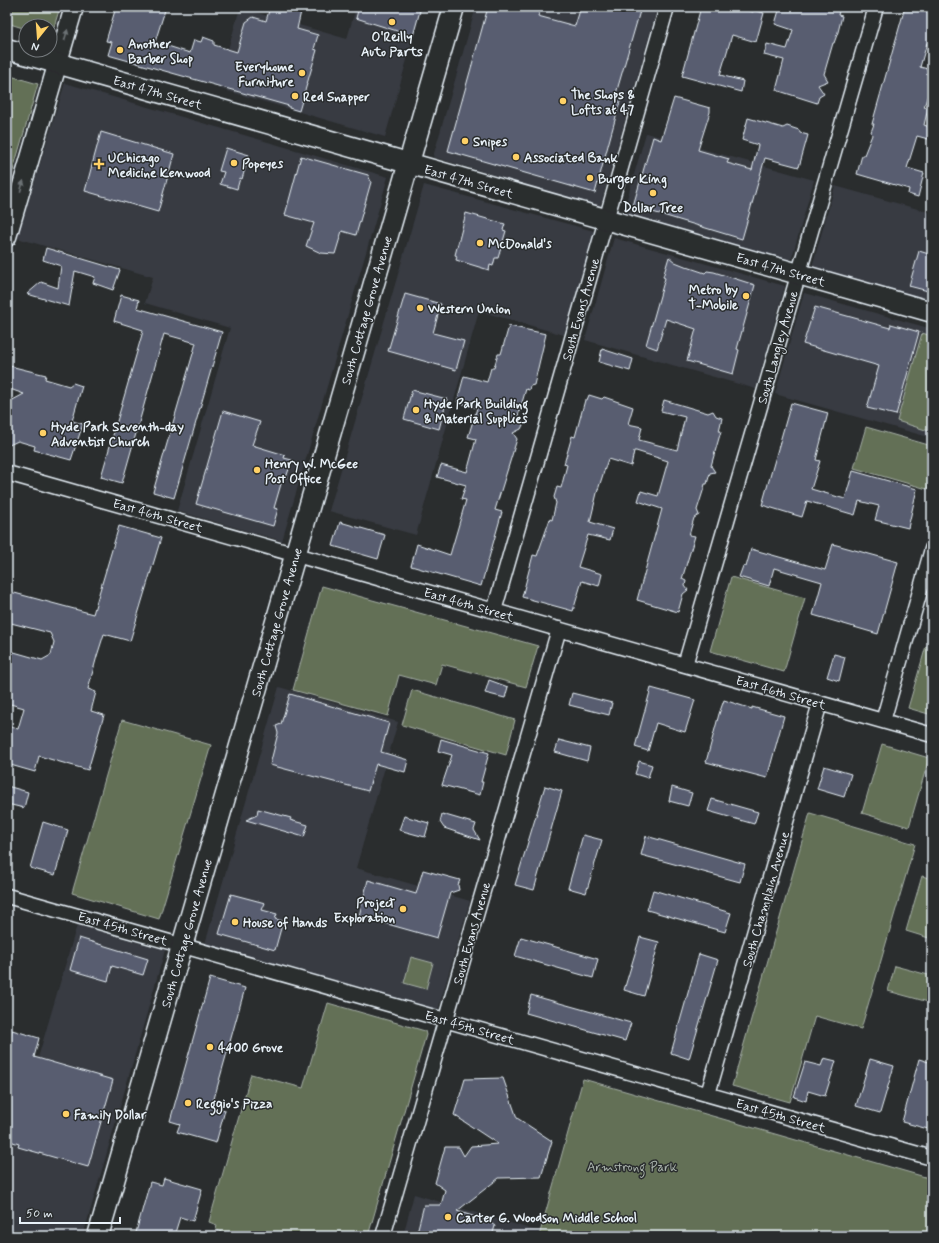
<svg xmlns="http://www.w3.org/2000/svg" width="939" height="1243" viewBox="0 0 939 1243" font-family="Mynerve,sans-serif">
	<rect width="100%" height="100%" fill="#2a2d2e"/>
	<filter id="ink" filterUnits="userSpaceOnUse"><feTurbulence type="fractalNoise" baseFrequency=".025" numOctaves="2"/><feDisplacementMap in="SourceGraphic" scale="8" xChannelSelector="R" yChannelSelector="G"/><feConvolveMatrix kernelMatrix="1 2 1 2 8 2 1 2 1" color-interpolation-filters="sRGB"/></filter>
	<g filter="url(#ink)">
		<path fill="#383b42" d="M356 7H422L385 137 217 88 240 8 347 39Z
			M476 7H652L657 9 600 207 433 157Z
			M65 83 388 177 282 541 177 511 230 328 145 303 153 277 17 238Z
			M646 133 814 180 791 261 623 213Z
			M424 185 594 231 564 335 479 311 416 535 329 511Z
			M835 186 932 213V302L812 267Z
			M614 238 785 286 756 389 585 340Z
			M804 293 932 329V438L775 394Z
			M279 687 398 722 356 868 470 901 438 1010 205 944Z
			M77 925 165 950 83 1236H7V1149L11 1150Z
			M414 1194 540 1232 539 1236H403Z"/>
		<path fill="#636f56" stroke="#a6b0a7" d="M7 7H60L51 37 50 26H26V29L7 23Z
			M7 75 38 84 7 191Z
			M922 333 932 336V432L897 421Z
			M866 427 932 446V473L927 489 854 468Z
			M731 577 805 598 784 672 710 651Z
			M322 586 538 646 526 687 442 664 436 685 399 675 388 716 293 690Z
			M926 646 932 648V715L908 708Z
			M412 690 515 720 506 755 402 725Z
			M122 720 211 745 159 919 72 893Z
			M882 744 929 758 909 827 862 813Z
			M810 813 915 844 861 1029 815 1016 790 1102 732 1086Z
			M922 876 932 879V939L906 931Z
			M411 957 433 963 426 989 404 983Z
			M895 966 932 976V1003L888 991Z
			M328 1003 425 1031 426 1035 368 1236H221L222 1232 216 1230 217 1225 209 1222 251 1074 303 1088Z
			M583 1079 932 1179V1236H539Z"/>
		<path fill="#595d6f" stroke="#e8f1f8" d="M116 7H166L155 42 190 53 194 40 201 42 203 37 214 41V45L237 52 246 22 253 17 266 21 270 7H302L297 29 318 35 314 49 317 50 299 111 289 108V106L108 55 112 42 106 41Z
			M359 7H421L413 36 356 18Z
			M488 7H527L540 11 538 16 575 26 581 7H626L640 11 615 97 621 98 595 193 448 151Z
			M701 7H734L753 12 754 10 764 13 756 42 732 35 720 75 743 81 741 92 682 76Z
			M780 7H840L838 15 842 16 838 32 834 43H833L824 74 828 81 818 85 824 94 819 97 817 103 776 90 784 60 764 55 767 44 787 49 793 30 775 24Z
			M905 7H932V45L927 43 920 67 932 70 930 82H932L924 107 928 108 924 125 932 128V140L917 136 907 168 924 173 918 197 908 194 909 189 857 174 862 155H864L872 135 871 132 874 124H872Z
			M674 98 710 108V112L698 150 729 159 727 163 752 170 758 145 742 140 748 118 783 128 787 126 799 130 800 133 808 135 799 167 765 158 742 239 633 206 653 137 661 140Z
			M101 132 174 154 158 212 85 191Z
			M226 148 249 155 242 179 240 178 237 189 220 184 224 172 219 171Z
			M301 156 368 175 371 182 356 235 342 231 335 254 321 253 306 246 314 223 285 215Z
			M466 213 505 224 503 230 506 231 498 258H495L493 266 490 265 489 270 456 260 457 256 455 255Z
			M46 248 120 270 113 290 93 283 95 277 75 271 69 306 27 294 41 282 58 288 61 266 43 260Z
			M919 251 932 255V292L909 286Z
			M669 257 675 262 690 268 705 273 707 271 714 272 755 285 737 349 739 350 733 374 687 361 696 329 666 319 657 349 646 345 665 278 663 277Z
			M405 294 441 304 433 333 464 341 456 370 388 351Z
			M121 295 139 300 137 308 222 332 174 498 153 492 196 343 164 334 122 483 101 477 143 331V330L114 321Z
			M815 307 890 328 891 324 919 332 896 415 867 408 879 366 803 344Z
			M509 326 546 334 534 385 530 386 529 390 526 389 518 416 523 425 521 429 513 433 517 439 495 510 502 512 481 586 411 566 417 544 450 555 466 500 461 499 466 485 437 477 441 465 467 472 476 439 468 437 477 408 457 402 464 376 487 382 491 368H494L498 354H501Z
			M602 349 633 359 630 371 599 362Z
			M10 366 46 375 45 379 69 386 73 383 82 386 72 421 83 424 71 460 34 450 35 446 18 441 7 446V403L24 394 7 388V376Z
			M412 390 447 399 439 429 404 419Z
			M589 395 602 399 604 397 633 407 628 424 642 427 639 440 677 450 685 417 661 411 664 400 708 413 713 411 716 416 722 418 719 431H721L711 466 715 472 710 473 707 484H705L704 488 697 510 699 515 694 518 689 535 695 536 682 579 686 581 685 586 688 590 683 594 678 612 637 600 662 509 638 501 641 491 658 496 668 461 636 451H634L631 466 608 459 597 493 590 522 613 529 610 540 588 535 578 567 602 574 599 586 582 581 573 611 522 597 533 555 537 556 550 519 552 520 556 503 554 497 557 487 561 488 567 465 564 464 572 436 575 437 585 400H587Z
			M791 403 828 413 816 460 820 461 811 489 845 499 853 471 917 489 908 528 875 520 879 506 859 501 855 515 807 501 802 517 762 505Z
			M223 411 260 422 252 445 285 455 284 458 292 460 286 478 283 477 274 508 278 509 273 526 196 504Z
			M340 522 385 535 378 559 333 546Z
			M119 526 161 538 130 641 104 634 97 656 88 689 96 692 91 711 104 715 88 770 39 756 35 772 7 764V726L18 729 24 708 7 703V650L42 660 51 655 54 642 50 633 7 622V591L93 614Z
			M833 544 898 562 878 634 813 615 822 582 774 568 769 586 739 577 743 566 746 567 751 549 825 570Z
			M834 654 845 657 839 681 827 677Z
			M489 680 508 687 505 698 485 693Z
			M651 688 695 700 685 732 656 723 648 751 635 747Z
			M572 693 612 703 609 715 569 705Z
			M290 694 389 723 381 752 408 760 405 772 376 764 368 791 270 765 278 733 276 726 281 724Z
			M724 700 752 709V707L784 716 767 778 706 762 719 714Z
			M441 739 489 753 481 782H483L480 795 442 785 452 755 438 751Z
			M559 740 590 748 587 761 555 752Z
			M639 761 652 765 648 778 635 774Z
			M824 766 851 774 844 797 817 789Z
			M7 786 28 792 24 808 7 804Z
			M545 786 562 791 534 890 515 885Z
			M672 787 692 793 688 806 669 801Z
			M712 799 758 812 754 824 708 811Z
			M258 809 291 818 290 820 308 825 304 837 246 820 257 815Z
			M442 814 476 824 474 830 480 840 444 828 440 822Z
			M404 816 429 823 425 837 399 830Z
			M43 822 68 830 55 875 30 868Z
			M583 835 602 840 586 893 568 888Z
			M646 836 745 864 740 882 641 855Z
			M423 870 460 880 458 885 459 890 450 893 437 938 359 916 368 880 416 894Z
			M653 890 731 913 725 932 647 910Z
			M231 894 265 903 262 910 277 914 275 919 283 921 275 950 219 934Z
			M521 937 598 959 593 978 515 956Z
			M640 937 659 942 644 996 624 990Z
			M79 938 148 959 143 975 112 966 108 981 70 970Z
			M699 954 718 960 689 1059 671 1053Z
			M210 978 245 988 212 1106 225 1110 216 1143 177 1132 180 1124 170 1121Z
			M531 995 631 1023 625 1041 526 1013Z
			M12 1030 39 1038 34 1057 113 1080 88 1167 18 1147 19 1144 7 1140V1048Z
			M824 1058 836 1061 825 1096 808 1091 806 1101 794 1097 805 1062 821 1066Z
			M870 1059 894 1066 880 1113 856 1106Z
			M919 1059 932 1063V1117L928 1129 902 1122Z
			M503 1078 517 1118 552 1141 541 1177 499 1178 457 1211 488 1221 495 1226 492 1236H416L424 1205H441L445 1190 435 1183 445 1147H459L464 1156 471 1146 498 1144 454 1115 465 1079Z
			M164 1178 202 1189 193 1221 180 1217 174 1236H135L150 1182 162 1185Z"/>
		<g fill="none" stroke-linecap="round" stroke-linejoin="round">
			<defs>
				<path id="minor" d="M7 473 932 735
					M494 611 667 7
					M685 665 876 7
					M883 721 932 549
					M7 896 932 1158
					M708 1094 820 703
					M383 1236 559 629"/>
				<path id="tertiary" d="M7 237 74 7"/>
				<path id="secondary" d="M7 49 932 312
					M98 1236 454 7"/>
			</defs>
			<use href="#minor" stroke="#e8f1f8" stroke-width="17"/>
			<use href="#tertiary" stroke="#e8f1f8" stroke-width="21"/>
			<use href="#secondary" stroke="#e8f1f8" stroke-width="23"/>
			<use href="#minor" stroke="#2a2d2e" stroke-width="14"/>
			<use href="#tertiary" stroke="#2a2d2e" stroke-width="18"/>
			<use href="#secondary" stroke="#2a2d2e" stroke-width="20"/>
		</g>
		<defs><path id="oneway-solid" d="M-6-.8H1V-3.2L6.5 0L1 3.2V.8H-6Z"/></defs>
		<g fill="#6c7275">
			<use href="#oneway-solid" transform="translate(66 35) rotate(-74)"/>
			<use href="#oneway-solid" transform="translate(22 186) rotate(-74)"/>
		</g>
	</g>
	<g fill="#ffd166" stroke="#2a2d2e" stroke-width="1.5">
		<circle cx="392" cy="22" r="4"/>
		<circle cx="120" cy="50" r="4"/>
		<circle cx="302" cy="73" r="4"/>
		<circle cx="295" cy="96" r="4"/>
		<circle cx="563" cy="101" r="4"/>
		<circle cx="465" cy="141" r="4"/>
		<circle cx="516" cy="157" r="4"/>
		<circle cx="234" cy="163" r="4"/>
		<path d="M97 158h4v4h4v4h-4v4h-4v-4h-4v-4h4z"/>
		<circle cx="590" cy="178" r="4"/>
		<circle cx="653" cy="193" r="4"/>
		<circle cx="480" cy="243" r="4"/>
		<circle cx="746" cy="296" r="4"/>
		<circle cx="420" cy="308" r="4"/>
		<circle cx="416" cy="410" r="4"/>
		<circle cx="43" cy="433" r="4"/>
		<circle cx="257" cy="470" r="4"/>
		<circle cx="403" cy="909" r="4"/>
		<circle cx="235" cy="922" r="4"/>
		<circle cx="210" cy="1047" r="4"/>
		<circle cx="188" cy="1103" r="4"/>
		<circle cx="66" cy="1114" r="4"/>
		<circle cx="448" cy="1217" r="4"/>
	</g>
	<g text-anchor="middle" stroke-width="3" stroke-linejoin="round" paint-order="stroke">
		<g font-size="13" font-weight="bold" fill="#e8f1f8" stroke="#2a2d2e" text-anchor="start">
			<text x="392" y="41" text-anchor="middle">O'Reilly<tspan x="392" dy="15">Auto Parts</tspan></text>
			<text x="128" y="48">Another<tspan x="128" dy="15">Barber Shop</tspan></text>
			<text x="294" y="71" text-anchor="end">Everyhome<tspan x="294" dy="15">Furniture</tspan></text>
			<text x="571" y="99">The Shops &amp;<tspan x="571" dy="15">Lofts at 47</tspan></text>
			<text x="303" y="101">Red Snapper</text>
			<text x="473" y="146">Snipes</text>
			<text x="108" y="162">UChicago<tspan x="108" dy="15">Medicine Kenwood</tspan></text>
			<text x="524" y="162">Associated Bank</text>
			<text x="242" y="168">Popeyes</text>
			<text x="598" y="183">Burger King</text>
			<text x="653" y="212" text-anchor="middle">Dollar Tree</text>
			<text x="488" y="248">McDonald's</text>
			<text x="738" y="294" text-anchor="end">Metro by<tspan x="738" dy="15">T-Mobile</tspan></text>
			<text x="428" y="313">Western Union</text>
			<text x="424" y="408">Hyde Park Building<tspan x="424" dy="15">&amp; Material Supplies</tspan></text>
			<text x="51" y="431">Hyde Park Seventh-day<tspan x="51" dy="15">Adventist Church</tspan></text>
			<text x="265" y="468">Henry W. McGee<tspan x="265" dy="15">Post Office</tspan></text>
			<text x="395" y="907" text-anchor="end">Project<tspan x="395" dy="15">Exploration</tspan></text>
			<text x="243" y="927">House of Hands</text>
			<text x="218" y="1052">4400 Grove</text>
			<text x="196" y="1108">Reggio's Pizza</text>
			<text x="74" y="1119">Family Dollar</text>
			<text x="456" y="1222">Carter G. Woodson Middle School</text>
		</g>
		<g font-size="13" fill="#e8f1f8" stroke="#2a2d2e">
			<text transform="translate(158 92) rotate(16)" y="5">East 47th Street</text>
			<text transform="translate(469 181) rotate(16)" y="5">East 47th Street</text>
			<text transform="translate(781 269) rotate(16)" y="5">East 47th Street</text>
			<text transform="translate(580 309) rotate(-74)" y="5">South Evans Avenue</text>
			<text transform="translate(366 310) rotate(-74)" y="5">South Cottage Grove Avenue</text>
			<text transform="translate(777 347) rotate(-74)" y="5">South Langley Avenue</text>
			<text transform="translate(158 515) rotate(16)" y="5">East 46th Street</text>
			<text transform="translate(469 604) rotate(16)" y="5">East 46th Street</text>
			<text transform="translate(276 622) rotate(-74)" y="5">South Cottage Grove Avenue</text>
			<text transform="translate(781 692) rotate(16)" y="5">East 46th Street</text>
			<text transform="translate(765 899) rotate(-74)" y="5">South Champlain Avenue</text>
			<text transform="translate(123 928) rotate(16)" y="5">East 45th Street</text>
			<text transform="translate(186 933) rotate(-74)" y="5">South Cottage Grove Avenue</text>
			<text transform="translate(471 933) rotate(-74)" y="5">South Evans Avenue</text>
			<text transform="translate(470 1027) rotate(16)" y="5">East 45th Street</text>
			<text transform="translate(781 1115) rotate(16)" y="5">East 45th Street</text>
		</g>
		<g font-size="13" fill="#acb6af" stroke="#2a2d2e">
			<text x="632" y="1171">Armstrong Park</text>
		</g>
	</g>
	<rect width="939" height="1243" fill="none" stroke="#2a2d2e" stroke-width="24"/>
	<rect x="12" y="12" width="915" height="1219" fill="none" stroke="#e8f1f8" stroke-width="1.5" filter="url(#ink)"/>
	<g transform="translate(38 38) rotate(197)"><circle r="19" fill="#2a2d2e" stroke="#767b7f"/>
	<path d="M0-3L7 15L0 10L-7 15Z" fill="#ffd166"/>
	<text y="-6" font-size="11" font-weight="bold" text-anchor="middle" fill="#e8f1f8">N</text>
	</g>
	<path d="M20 1217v6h100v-6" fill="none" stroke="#e8f1f8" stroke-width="2"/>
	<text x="26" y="1217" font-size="12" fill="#e8f1f8" stroke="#2a2d2e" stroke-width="3" paint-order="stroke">50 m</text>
</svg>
